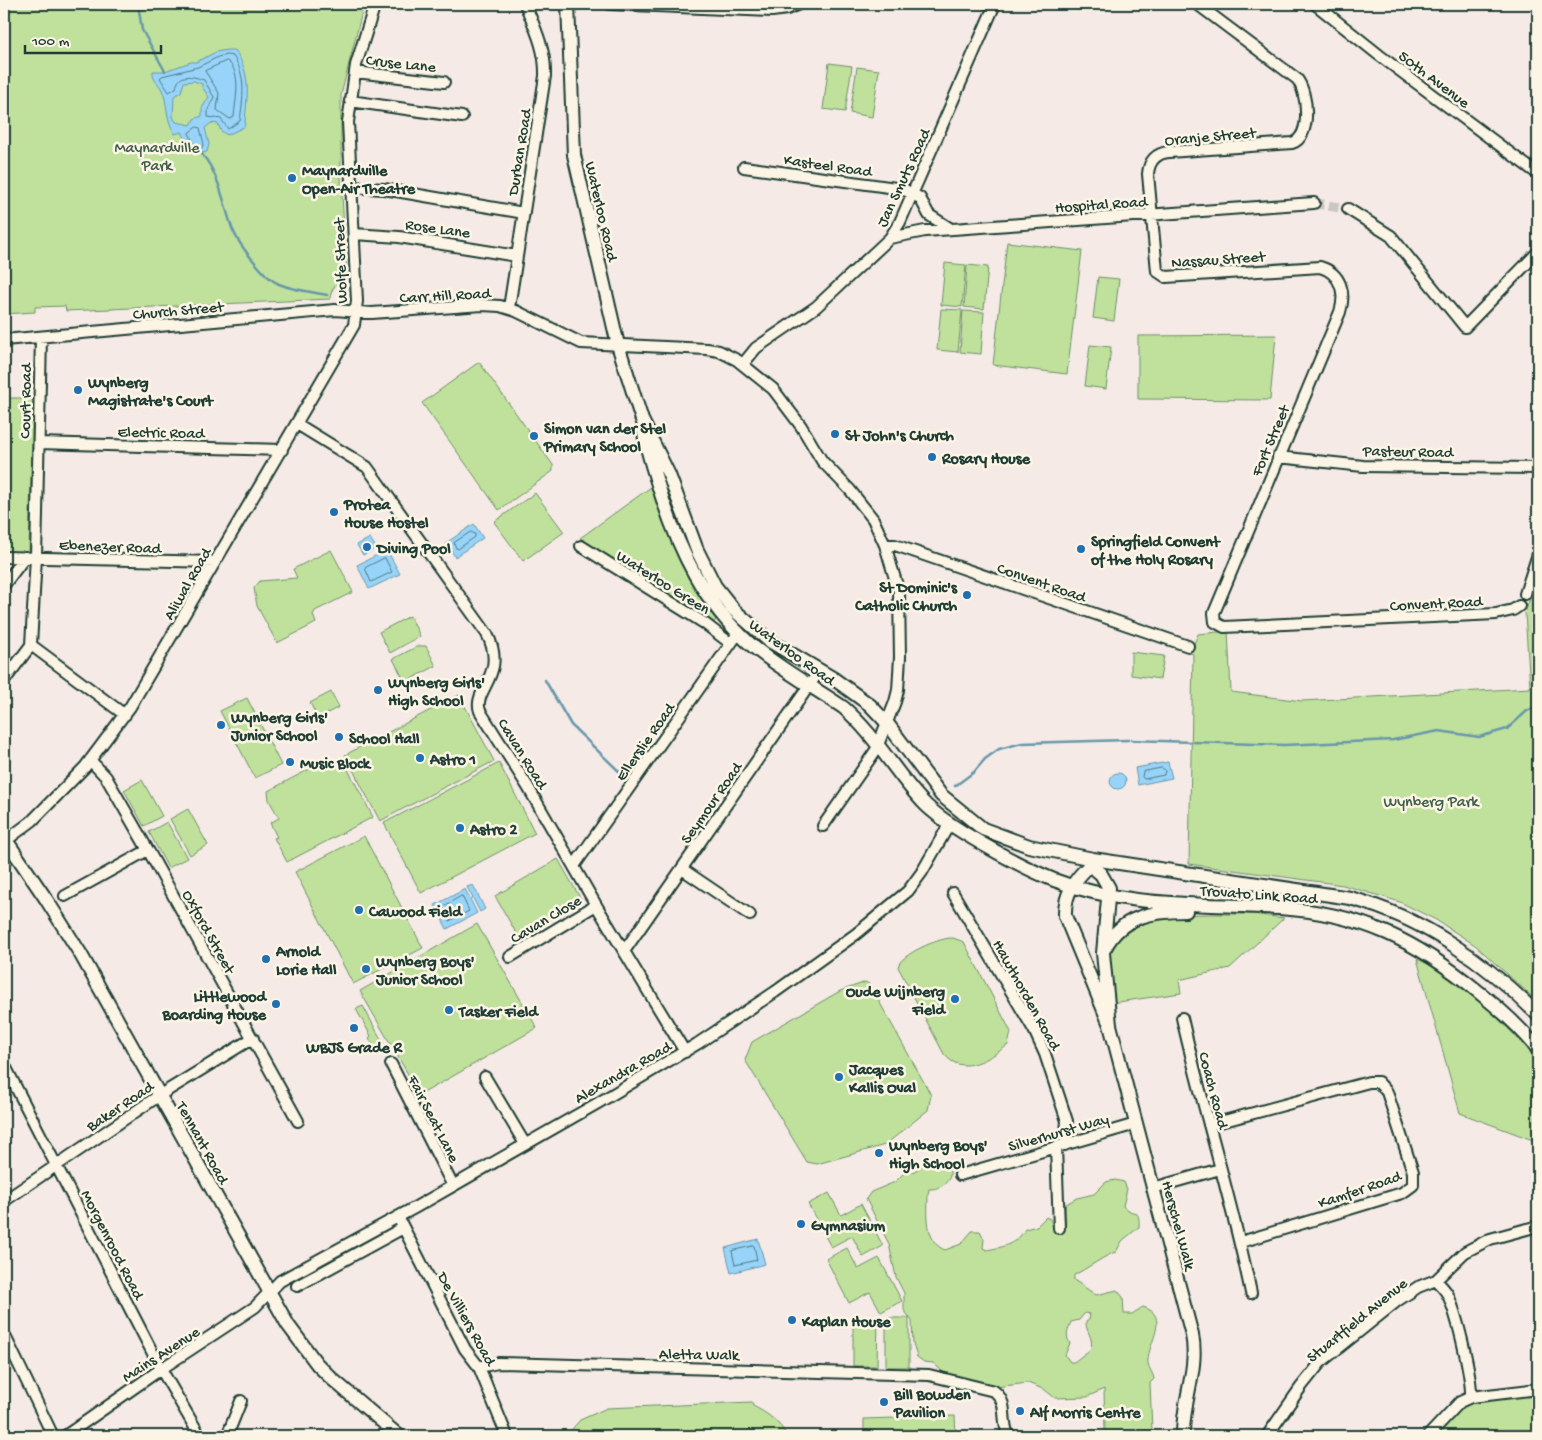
<svg xmlns="http://www.w3.org/2000/svg" width="1542" height="1440" viewBox="0 0 1542 1440" font-family="'Gochi Hand',sans-serif">
	<rect width="100%" height="100%" fill="#f5eae6"/>
	<filter id="ink" filterUnits="userSpaceOnUse"><feTurbulence type="fractalNoise" baseFrequency=".02" numOctaves="2"/><feDisplacementMap in="SourceGraphic" scale="10" xChannelSelector="R" yChannelSelector="G"/><feConvolveMatrix kernelMatrix="1 2 1 2 8 2 1 2 1" color-interpolation-filters="sRGB"/></filter>
	<g filter="url(#ink)">
		<path fill="#bfe19b" stroke="#6f8f68" fill-rule="evenodd" d="M4 4H364L341 95V178L347 278C337 282 331 288 330 299L66 311 65 306 35 307V312L4 314Z
			M829 63 852 66 845 112 823 109Z
			M857 67 879 70 872 117 850 113Z
			M1007 242 1082 251 1067 374 993 365Z
			M945 263 966 265 962 307 941 305Z
			M967 265 988 267 984 309 964 307Z
			M1098 277 1119 279 1114 321 1093 318Z
			M941 309 962 310 958 352 937 350Z
			M963 311 984 312 981 354 960 352Z
			M1276 335 1270 400 1138 399V336Z
			M1090 345 1111 347 1106 389 1085 386Z
			M479 362 553 465V471L499 510 422 403Z
			M4 398H33L29 552 4 551Z
			M651 487C670 539 682 575 716 620L714 622 580 538Z
			M535 493 564 532 523 561 494 522Z
			M331 550 353 592 315 611 313 615 316 623 277 643 257 606 254 588 260 581 297 578 293 569Z
			M1538 574V1002L1475 945 1436 920 1400 902 1343 885 1189 864 1193 654 1190 653 1198 634 1228 631 1231 692 1302 701 1530 688 1525 613Z
			M410 616 420 636 390 653 379 632Z
			M418 646H426L436 666 405 682 393 659Z
			M1131 652 1164 656 1160 679 1131 675Z
			M331 692 339 707 318 718 310 703Z
			M459 695 494 761 380 821 345 755Z
			M247 698 281 765 255 778 220 711Z
			M343 760 373 817 287 862 274 838 277 837 270 823 279 818 269 800 268 791 323 762Z
			M499 763 535 833 421 893 384 823Z
			M142 780 162 816 144 826 124 790Z
			M188 809 208 845 190 855 170 819Z
			M167 822 187 858 168 868 149 832Z
			M364 836 423 948 353 984 295 872Z
			M558 859 582 901 519 938 495 896Z
			M1215 914H1252L1284 918 1230 968 1179 980 1181 993 1111 1003C1110 989 1105 957 1111 945 1129 912 1183 915 1215 914Z
			M477 924 537 1028 420 1095 360 991Z
			M953 938 964 942 1011 1032 1008 1045C989 1059 962 1077 944 1054L898 967C899 955 940 937 953 938Z
			M1417 959C1457 975 1511 1028 1538 1062V1142L1460 1113Z
			M866 982 870 985 931 1095 928 1110 885 1145 817 1164 807 1162 745 1060 752 1042 840 991Z
			M363 1006 389 1054 376 1050 369 1038 371 1036 356 1009Z
			M927 1162C932 1162 939 1161 944 1163 959 1174 944 1190 929 1189L928 1194C928 1211 924 1242 945 1250L961 1244 972 1231H980L984 1239 983 1248 987 1250C1003 1247 1017 1244 1025 1229L1037 1226 1046 1217 1050 1219 1055 1231H1063C1069 1223 1063 1213 1066 1204L1077 1198 1094 1194 1106 1182 1115 1180 1124 1182 1127 1189 1123 1206C1133 1217 1140 1206 1139 1227L1122 1241 1116 1252C1109 1253 1083 1271 1074 1275V1280L1096 1295 1117 1290 1123 1297 1124 1314H1132L1143 1307C1171 1315 1148 1344 1148 1360 1147 1367 1153 1372 1154 1379L1150 1383 1152 1431 1105 1432 1104 1389 1087 1397 1055 1398 1045 1390 1028 1383 996 1387 950 1378 933 1363 924 1362 917 1357 913 1343 912 1321 904 1310V1293L896 1277 889 1244 866 1199 871 1192 895 1182 904 1173 913 1172ZM1085 1313 1089 1314 1090 1318 1086 1321C1085 1331 1094 1337 1091 1349L1074 1362H1070L1065 1355 1070 1343C1065 1337 1068 1329 1071 1322L1079 1320Z
			M829 1193 841 1215 861 1204 883 1246 863 1257 852 1236 831 1247 808 1204Z
			M847 1248 858 1269 879 1258 902 1301 881 1312 870 1292 849 1303 826 1259Z
			M853 1317H878L877 1366H853Z
			M886 1318H909V1367H886Z
			M1538 1390V1436H1428L1456 1403Z
			M752 1402 753 1406C767 1413 780 1422 787 1436H566L580 1420 607 1408Z
			M955 1416 956 1436H864V1419Z"/>
		<path fill="#98d4f9" stroke="#6898aa" fill-rule="evenodd" d="M227 50H235C252 76 247 94 245 123L244 127 227 135 221 131 218 124 211 123 205 128 209 144 207 152 196 154 191 149 182 132 175 134C164 117 169 103 161 88 157 82 152 79 153 71H165L191 62H196L216 52ZM194 81 202 84V87L209 97 202 108V116L194 119 191 125 176 122 173 117 174 96 181 92 184 82Z
			M474 524 483 538 455 557 446 543Z
			M370 538 376 548 363 555 357 545Z
			M387 550 400 574 369 589 357 565Z
			M1168 762 1172 778 1138 785 1135 768Z
			M1110 781a8 8 0 1 1 16 0a8 8 0 1 1-16 0Z
			M473 885 485 909 480 912 467 887Z
			M465 889 477 913 447 929 435 905Z
			M758 1239 765 1264 731 1273 725 1248Z"/>
		<g fill="none" stroke-linecap="round" stroke-linejoin="round">
			<path stroke="#4f7983" stroke-width="1" d="M227 55 233 56C247 76 243 98 240 121L228 129 221 119 208 117V110L214 97 204 80C192 76 179 72 176 88L169 92 160 78 162 76 198 67 218 57Z
				M227 61C243 72 235 101 234 117L230 119 217 110 219 93 205 71Z
				M197 127 200 128 204 144 201 149 195 146 189 133Z
				M471 532 475 534V537L458 549 456 548 454 543Z
				M385 558 392 572 371 582 365 568Z
				M1162 768 1165 770 1164 775 1144 779 1142 777 1143 772Z
				M462 896 469 911 449 921 443 907Z
				M754 1246 757 1260 735 1265 732 1251Z"/>
			<path stroke="#6898aa" stroke-width="2.5" d="M138 4 142 30 165 71
				M202 154C220 176 223 202 232 228 238 243 248 255 258 266 264 273 270 280 279 284 293 290 312 292 327 295
				M545 680 571 725 626 778
				M1131 740 1284 745 1393 740 1439 731 1479 737 1507 729 1527 711 1538 706
				M955 786 974 772 985 759 999 749 1022 743 1128 740"/>
			<path stroke="#cac7c2" stroke-width="10" stroke-dasharray="10 5" stroke-linecap="butt" d="M1314 203 1348 209"/>
			<defs>
				<path id="minor" d="M610 4 772 11 787 9 799 4
					M1197 4 1297 79C1308 93 1312 137 1292 143L1169 152C1156 153 1149 161 1148 174L1157 271 1166 277 1320 267C1341 273 1346 293 1340 312L1214 613 1215 622 1224 627 1496 614 1513 610 1519 606
					M1315 4 1379 55 1538 174
					M355 72 444 82
					M350 101 462 117
					M744 167 903 189 920 198 929 215 951 229
					M351 187 384 189 524 213
					M1348 209 1391 236 1465 327 1538 252
					M354 234 399 237 517 256
					M890 238 925 231 1314 203
					M509 308 545 76C546 50 535 28 525 4
					M4 340 335 310 372 313 482 305 500 306 516 311 581 343 707 349 719 351 737 360 773 389 801 426 822 461 850 490 873 519 885 545 899 592 900 657 898 690 895 702 876 750 823 826
					M743 364 756 348 816 307 890 238 900 222 995 4
					M297 424 367 467 487 634C508 675 472 690 480 711L528 787 596 905 685 1052
					M39 443 282 450
					M1278 457 1363 466 1538 468
					M885 545H895L1188 646
					M581 546 704 623 730 643
					M4 557 215 562
					M4 585 25 557
					M1525 594 1538 554
					M31 645 36 557 41 337
					M31 645 125 715
					M4 681 31 645
					M90 760 106 777 148 850 298 1121
					M4 842 32 821 85 767 130 707 354 325 357 301 348 122 356 65 375 4
					M574 866 739 632
					M682 869 750 915
					M953 893 1034 1030 1045 1054 1067 1121 1065 1145
					M65 896 148 850
					M625 950 820 670
					M510 957 596 905
					M1182 1018C1203 1110 1232 1200 1251 1293
					M4 1064 161 1369 200 1436
					M391 1064 453 1186
					M485 1077 525 1144
					M1209 1125 1369 1082H1378L1387 1092 1413 1172V1185L1402 1193 1241 1242
					M1056 1147 1059 1228
					M960 1175 1136 1124
					M1153 1188 1220 1169
					M4 1201 160 1095 253 1038
					M398 1217 465 1349 479 1367 507 1436
					M297 1286 403 1228
					M4 1334 53 1436
					M479 1367 498 1363 929 1375 994 1391C1010 1403 1000 1422 1009 1436
					M1471 1397 1538 1389
					M65 1436 161 1369 255 1307 280 1281 416 1207 598 1103 697 1044 775 992 856 934 908 891 922 872 950 823
					M227 1436 241 1401
					M1267 1436 1301 1387 1321 1362 1397 1301 1418 1287 1436 1280 1465 1252 1490 1239 1538 1226
					M1428 1436 1460 1402 1471 1397C1472 1376 1457 1315 1448 1295 1445 1289 1440 1285 1436 1280"/>
				<path id="major" d="M568 4 574 155 618 345 642 420 669 475 697 550 715 586 734 610 768 640 834 679 870 705 887 723 941 795 983 829 1029 846 1093 859 1350 898C1422 917 1487 963 1538 1015
					M643 427C646 450 654 472 661 494 679 550 704 603 749 643 775 666 815 688 844 708 875 735 894 771 922 801 944 826 1022 867 1054 880 1126 908 1203 903 1279 908 1361 913 1417 941 1480 993 1501 1010 1521 1028 1538 1049
					M4 837 46 899 80 953 288 1325 317 1364 331 1378 399 1436
					M1105 948C1121 916 1153 911 1186 911
					M1110 1025 1103 953 1109 888 1101 874 1090 865C1075 879 1064 894 1065 916L1110 1025 1192 1335C1199 1368 1182 1402 1183 1436"/>
			</defs>
			<use href="#minor" stroke="#1f3d34" stroke-width="14"/>
			<use href="#major" stroke="#1f3d34" stroke-width="16"/>
			<use href="#minor" stroke="#fcf5e5" stroke-width="10"/>
			<use href="#major" stroke="#fcf5e5" stroke-width="12"/>
		</g>
	</g>
	<g fill="#1f6fb2" stroke="#fcf5e5" stroke-width="2">
		<circle cx="292" cy="178" r="5"/>
		<circle cx="78" cy="390" r="5"/>
		<circle cx="835" cy="434" r="5"/>
		<circle cx="534" cy="436" r="5"/>
		<circle cx="932" cy="457" r="5"/>
		<circle cx="334" cy="512" r="5"/>
		<circle cx="367" cy="547" r="5"/>
		<circle cx="1081" cy="549" r="5"/>
		<circle cx="967" cy="595" r="5"/>
		<circle cx="378" cy="690" r="5"/>
		<circle cx="221" cy="725" r="5"/>
		<circle cx="339" cy="737" r="5"/>
		<circle cx="420" cy="758" r="5"/>
		<circle cx="290" cy="762" r="5"/>
		<circle cx="460" cy="828" r="5"/>
		<circle cx="359" cy="910" r="5"/>
		<circle cx="266" cy="959" r="5"/>
		<circle cx="366" cy="969" r="5"/>
		<circle cx="955" cy="999" r="5"/>
		<circle cx="276" cy="1004" r="5"/>
		<circle cx="449" cy="1010" r="5"/>
		<circle cx="354" cy="1028" r="5"/>
		<circle cx="839" cy="1077" r="5"/>
		<circle cx="879" cy="1153" r="5"/>
		<circle cx="801" cy="1224" r="5"/>
		<circle cx="792" cy="1320" r="5"/>
		<circle cx="884" cy="1402" r="5"/>
		<circle cx="1020" cy="1411" r="5"/>
	</g>
	<g text-anchor="middle" stroke-width="5" stroke-linejoin="round" paint-order="stroke">
		<g font-size="16" fill="#1f3d34" stroke="#fcf5e5">
			<text transform="translate(401 62) rotate(6)" y="6">Cruse Lane</text>
			<text transform="translate(1435 78) rotate(37)" y="6">50th Avenue</text>
			<text transform="translate(1210 135) rotate(-5)" y="6">Oranje Street</text>
			<text transform="translate(518 152) rotate(-81)" y="6">Durban Road</text>
			<text transform="translate(828 164) rotate(8)" y="6">Kasteel Road</text>
			<text transform="translate(902 177) rotate(-65)" y="6">Jan Smuts Road</text>
			<text transform="translate(1101 203) rotate(-4)" y="6">Hospital Road</text>
			<text transform="translate(603 211) rotate(77)" y="6">Waterloo Road</text>
			<text transform="translate(438 227) rotate(8)" y="6">Rose Lane</text>
			<text transform="translate(1218 258) rotate(-4)" y="6">Nassau Street</text>
			<text transform="translate(339 261) rotate(-92)" y="6">Wolfe Street</text>
			<text transform="translate(445 294) rotate(-3)" y="6">Carr Hill Road</text>
			<text transform="translate(178 309) rotate(-5)" y="6">Church Street</text>
			<text transform="translate(24 401) rotate(-89)" y="6">Court Road</text>
			<text transform="translate(161 431) rotate(1)" y="6">Electric Road</text>
			<text transform="translate(1269 440) rotate(-67)" y="6">Fort Street</text>
			<text transform="translate(1408 450) rotate(1)" y="6">Pasteur Road</text>
			<text transform="translate(110 545) rotate(2)" y="6">Ebenezer Road</text>
			<text transform="translate(664 581) rotate(32)" y="6">Waterloo Green</text>
			<text transform="translate(1042 581) rotate(19)" y="6">Convent Road</text>
			<text transform="translate(186 583) rotate(-60)" y="6">Aliwal Road</text>
			<text transform="translate(1436 602) rotate(-3)" y="6">Convent Road</text>
			<text transform="translate(793 651) rotate(36)" y="6">Waterloo Road</text>
			<text transform="translate(644 741) rotate(-55)" y="6">Ellerslie Road</text>
			<text transform="translate(524 753) rotate(58)" y="6">Cavan Road</text>
			<text transform="translate(710 802) rotate(-55)" y="6">Seymour Road</text>
			<text transform="translate(1259 893) rotate(4)" y="6">Trovato Link Road</text>
			<text transform="translate(545 918) rotate(-31)" y="6">Cavan Close</text>
			<text transform="translate(210 931) rotate(61)" y="6">Oxford Street</text>
			<text transform="translate(1028 994) rotate(61)" y="6">Hawthorden Road</text>
			<text transform="translate(622 1071) rotate(-30)" y="6">Alexandra Road</text>
			<text transform="translate(1215 1090) rotate(75)" y="6">Coach Road</text>
			<text transform="translate(119 1105) rotate(-34)" y="6">Baker Road</text>
			<text transform="translate(435 1118) rotate(63)" y="6">Fair Seat Lane</text>
			<text transform="translate(1058 1131) rotate(-16)" y="6">Silverhurst Way</text>
			<text transform="translate(204 1142) rotate(61)" y="6">Tennant Road</text>
			<text transform="translate(1359 1188) rotate(-19)" y="6">Kamfer Road</text>
			<text transform="translate(1180 1225) rotate(75)" y="6">Herschel Walk</text>
			<text transform="translate(114 1244) rotate(63)" y="6">Morgenrood Road</text>
			<text transform="translate(468 1318) rotate(61)" y="6">De Villiers Road</text>
			<text transform="translate(1356 1319) rotate(-39)" y="6">Stuartfield Avenue</text>
			<text transform="translate(160 1353) rotate(-33)" y="6">Mains Avenue</text>
			<text transform="translate(699 1353) rotate(1)" y="6">Aletta Walk</text>
		</g>
		<g font-size="16" fill="#3f5e49" stroke="#fcf5e5">
			<text x="157" y="152">Maynardville<tspan x="157" dy="18">Park</tspan></text>
			<text x="1431" y="806">Wynberg Park</text>
		</g>
		<g font-size="16" font-weight="bold" fill="#1f3d34" stroke="#fcf5e5" text-anchor="start">
			<text x="302" y="175">Maynardville<tspan x="302" dy="18">Open-Air Theatre</tspan></text>
			<text x="88" y="387">Wynberg<tspan x="88" dy="18">Magistrate's Court</tspan></text>
			<text x="544" y="433">Simon van der Stel<tspan x="544" dy="18">Primary School</tspan></text>
			<text x="845" y="440">St John's Church</text>
			<text x="942" y="463">Rosary House</text>
			<text x="344" y="509">Protea<tspan x="344" dy="18">House Hostel</tspan></text>
			<text x="1091" y="546">Springfield Convent<tspan x="1091" dy="18">of the Holy Rosary</tspan></text>
			<text x="377" y="553">Diving Pool</text>
			<text x="957" y="592" text-anchor="end">St Dominic's<tspan x="957" dy="18">Catholic Church</tspan></text>
			<text x="388" y="687">Wynberg Girls'<tspan x="388" dy="18">High School</tspan></text>
			<text x="231" y="722">Wynberg Girls'<tspan x="231" dy="18">Junior School</tspan></text>
			<text x="349" y="743">School Hall</text>
			<text x="430" y="764">Astro 1</text>
			<text x="300" y="768">Music Block</text>
			<text x="470" y="834">Astro 2</text>
			<text x="369" y="916">Cawood Field</text>
			<text x="276" y="956">Arnold<tspan x="276" dy="18">Lorie Hall</tspan></text>
			<text x="376" y="966">Wynberg Boys'<tspan x="376" dy="18">Junior School</tspan></text>
			<text x="945" y="996" text-anchor="end">Oude Wijnberg<tspan x="945" dy="18">Field</tspan></text>
			<text x="266" y="1001" text-anchor="end">Littlewood<tspan x="266" dy="18">Boarding House</tspan></text>
			<text x="459" y="1016">Tasker Field</text>
			<text x="354" y="1052" text-anchor="middle">WBJS Grade R</text>
			<text x="849" y="1074">Jacques<tspan x="849" dy="18">Kallis Oval</tspan></text>
			<text x="889" y="1150">Wynberg Boys'<tspan x="889" dy="18">High School</tspan></text>
			<text x="811" y="1230">Gymnasium</text>
			<text x="802" y="1326">Kaplan House</text>
			<text x="894" y="1399">Bill Bowden<tspan x="894" dy="18">Pavilion</tspan></text>
			<text x="1030" y="1417">Alf Morris Centre</text>
		</g>
	</g>
	<rect width="1542" height="1440" fill="none" stroke="#fcf5e5" stroke-width="20"/>
	<rect x="10" y="10" width="1522" height="1420" fill="none" stroke="#1f3d34" stroke-width="2" filter="url(#ink)"/>
	<path d="M25 45v8h136v-8" fill="none" stroke="#1f3d34" stroke-width="2.5"/>
	<text x="32" y="45" font-size="15" fill="#1f3d34" stroke="#fcf5e5" stroke-width="4" paint-order="stroke">100 m</text>
</svg>
